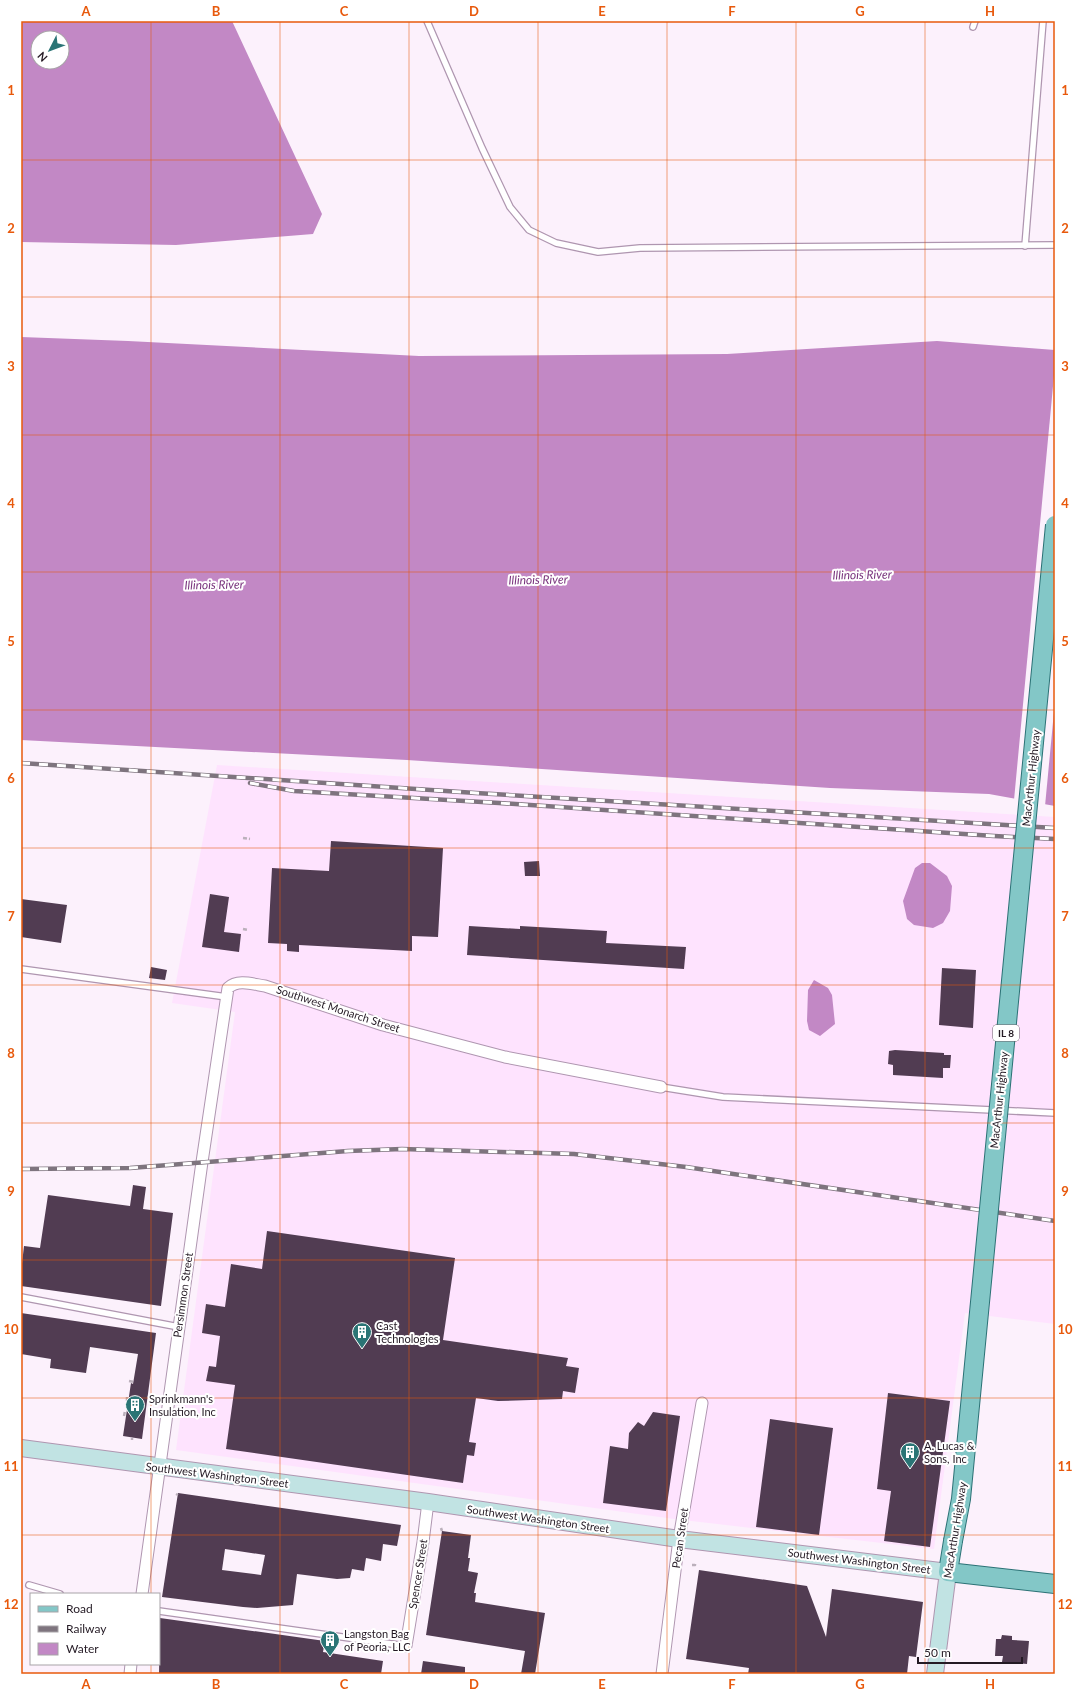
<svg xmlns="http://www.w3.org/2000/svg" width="1076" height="1695" viewBox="0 0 1076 1695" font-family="Lato,sans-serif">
	<rect width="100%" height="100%" fill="#fcf1fc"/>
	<path fill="#fee3fe" d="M217 765 1055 817V1324L965 1313 934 1549 674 1519 176 1450 235 1012 172 1003Z"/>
	<path fill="#c288c5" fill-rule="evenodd" d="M21 21H232L322 214 313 234 176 245 21 242ZM38 38H62V62H38Z
		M21 337 128 341 419 356 727 354 937 341 1055 350V806L989 794 830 788 407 760 21 740Z
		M922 863H930L947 876 952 886 950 911 943 923 933 928 914 925 907 919 903 901 915 868Z
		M814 980 828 988 832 995 835 1024 820 1036 809 1030 807 1021 808 990Z"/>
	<path fill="#fcf1fc" d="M1055 365V701L1045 806 1014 800Z"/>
	<path fill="#513c52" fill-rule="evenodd" d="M331 841 443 848 438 937 412 936V951L299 945V952L287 951V944L268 943 272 868 329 871Z
		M539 861 540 876H525L524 862Z
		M210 894 229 897 224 932 241 934 239 952 202 947Z
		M21 899 67 905 61 943 21 937Z
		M469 926 520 929V926L607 931 606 943 686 947 684 969 467 955Z
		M151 967 167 970 165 980 149 978Z
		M942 968 976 970 973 1028 939 1025Z
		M895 1050 944 1053V1055H951L950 1068H943V1078L893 1075V1065L888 1064 889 1051Z
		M133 1185 146 1187 143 1209 173 1213 161 1306 21 1286V1272L24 1246 40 1248 48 1195 130 1206Z
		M267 1231 455 1258 443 1340 568 1358 566 1366 579 1368 575 1393 563 1391 562 1399 498 1401 476 1398 469 1442 476 1443 474 1456 467 1455 463 1483 226 1449 235 1385 206 1381 209 1366 216 1367 220 1336 202 1333 206 1304 225 1307 231 1264 262 1269Z
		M21 1313 156 1333 142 1439 123 1436 131 1383 133 1384 138 1354 90 1347 86 1373 50 1368 51 1359 21 1354Z
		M888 1393 950 1401 930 1547 884 1541 891 1491 877 1489Z
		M653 1412 680 1416 666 1511 603 1503 610 1446 628 1449 629 1433 638 1422 644 1426Z
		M770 1419 833 1428 819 1535 756 1527Z
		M178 1493 401 1525 397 1546 383 1544 381 1561 366 1558 364 1571 352 1569 350 1578 337 1579 297 1574 293 1605 257 1608 243 1607 162 1597ZM225 1549 265 1555 261 1575 222 1570Z
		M442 1531 471 1535 468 1558H470L468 1571 478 1573 474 1593H476L475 1602 545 1613 535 1674H521L525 1651 426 1635Z
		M699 1570 807 1586 826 1637 832 1589 923 1602 916 1657 909 1656 907 1674H748L749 1668 686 1659Z
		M160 1618 325 1641 323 1652 383 1661 381 1674H159Z
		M1002 1635 1012 1636V1640L1029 1641 1027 1664 1002 1662 1003 1656H995L996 1639H1001Z
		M423 1661 465 1667V1674H421Z"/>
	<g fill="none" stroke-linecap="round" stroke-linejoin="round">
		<defs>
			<path id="lane" d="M427 21 482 148 510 207 529 230 556 243 598 252 640 248 1055 245
				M973 27 975 21
				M1025 246 1043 21
				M21 969 227 997
				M661 1087 723 1097 1055 1113
				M21 1297 179 1327
				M29 1585 60 1594
				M159 1611 406 1646"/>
			<path id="street" d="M142 1594 202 1162 228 988C238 979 252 984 265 986L383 1025 505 1057 661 1087
				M406 1646 423 1542 428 1502
				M130 1674 131 1664
				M662 1674 679 1539 702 1403"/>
			<path id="secondary" d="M21 1448 428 1502 679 1539 948 1572 935 1674"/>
			<path id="primary" d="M953 1541 948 1572 1055 1584"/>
		</defs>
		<use href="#lane" stroke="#af96b0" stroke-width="8"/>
		<use href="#street" stroke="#af96b0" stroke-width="13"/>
		<use href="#secondary" stroke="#af96b0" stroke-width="18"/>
		<use href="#primary" stroke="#2c7276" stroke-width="20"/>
		<path stroke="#bbb0bb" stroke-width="2.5" stroke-dasharray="4 2" stroke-linecap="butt" d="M243 838 250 839
			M243 929 248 930
			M129 1381 134 1382
			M127 1401V1396
			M124 1416 125 1411
			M132 1440V1438
			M176 1494 178 1495
			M441 1528 442 1531
			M692 1565H695V1562"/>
		<use href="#lane" stroke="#fff" stroke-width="5.5"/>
		<use href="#street" stroke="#fff" stroke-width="11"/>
		<use href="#secondary" stroke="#c1e3e3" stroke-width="16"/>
		<use href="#primary" stroke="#83c7c7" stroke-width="18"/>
		<defs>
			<path id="rail" d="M21 763 476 793 1055 828
				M250 783 294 791 499 803 994 836 1055 839
				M21 1169 130 1168 348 1151 402 1149 574 1154 686 1167 1055 1221"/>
		</defs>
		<use href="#rail" stroke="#7e747e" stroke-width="4.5"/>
		<use href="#rail" stroke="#fff" stroke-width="3" stroke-dasharray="9" stroke-linecap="butt"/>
		<defs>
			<path id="primary-bridge" d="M953 1541 961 1499 1055 525"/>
		</defs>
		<use href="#primary-bridge" stroke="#2c7276" stroke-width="20" stroke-linecap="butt"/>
		<use href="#primary-bridge" stroke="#83c7c7" stroke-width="18"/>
	</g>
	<path fill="none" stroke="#e8590c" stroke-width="1" stroke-opacity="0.55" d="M151 21V1594M280 21V1674M409 21V1674M538 21V1674M667 21V1674M796 21V1674M925 21V1674M21 160H1055M21 297H1055M21 435H1055M21 572H1055M21 710H1055M21 848H1055M21 985H1055M21 1123H1055M21 1260H1055M21 1398H1055M21 1535H1055M151 1664V1674"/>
	<defs>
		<symbol id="building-pin" viewBox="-11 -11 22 30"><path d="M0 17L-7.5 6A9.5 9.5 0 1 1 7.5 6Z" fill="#2a7475" stroke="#fff"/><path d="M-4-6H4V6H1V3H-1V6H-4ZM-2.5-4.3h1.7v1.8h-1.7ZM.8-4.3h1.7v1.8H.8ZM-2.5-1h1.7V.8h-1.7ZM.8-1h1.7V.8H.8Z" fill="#fff"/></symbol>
	</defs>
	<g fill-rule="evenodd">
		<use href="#building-pin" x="351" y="1321" width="22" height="30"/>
		<use href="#building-pin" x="124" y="1394" width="22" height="30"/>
		<use href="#building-pin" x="899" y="1441" width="22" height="30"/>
		<use href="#building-pin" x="319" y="1629" width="22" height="30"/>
	</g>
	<g text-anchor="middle" stroke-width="4" stroke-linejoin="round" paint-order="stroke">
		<rect fill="#fff" stroke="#665f66" stroke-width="1" x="993" y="1025" width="26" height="16" rx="3"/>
		<g font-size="10" font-weight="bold" fill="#241a24">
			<text x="1006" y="1037">IL 8</text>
		</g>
		<g font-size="11" fill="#241a24" stroke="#fff">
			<text transform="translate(1031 778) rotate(-84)" y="4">MacArthur Highway</text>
			<text transform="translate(338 1009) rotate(18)" y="4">Southwest Monarch Street</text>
			<text transform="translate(999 1100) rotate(-84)" y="4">MacArthur Highway</text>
			<text transform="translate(183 1295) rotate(-82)" y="4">Persimmon Street</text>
			<text transform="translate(217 1475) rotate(7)" y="4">Southwest Washington Street</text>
			<text transform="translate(538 1519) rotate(8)" y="4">Southwest Washington Street</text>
			<text transform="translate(955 1530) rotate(-81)" y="4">MacArthur Highway</text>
			<text transform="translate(680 1538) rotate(-82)" y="4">Pecan Street</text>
			<text transform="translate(859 1561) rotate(7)" y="4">Southwest Washington Street</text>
			<text transform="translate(418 1574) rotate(-81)" y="4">Spencer Street</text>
		</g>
		<g font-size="11" fill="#241a24" stroke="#fff" text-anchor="start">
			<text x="376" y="1330">Cast<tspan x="376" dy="13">Technologies</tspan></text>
			<text x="149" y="1403">Sprinkmann's<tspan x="149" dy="13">Insulation, Inc</tspan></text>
			<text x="924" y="1450">A. Lucas &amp;<tspan x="924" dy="13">Sons, Inc</tspan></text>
			<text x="344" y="1638">Langston Bag<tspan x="344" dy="13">of Peoria, LLC</tspan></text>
		</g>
		<g font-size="12" font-style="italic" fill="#78327c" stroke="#fff">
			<text transform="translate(862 575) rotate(-1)" y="4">Illinois River</text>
			<text transform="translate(538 580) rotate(-1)" y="4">Illinois River</text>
			<text transform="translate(214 585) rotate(-1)" y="4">Illinois River</text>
		</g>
	</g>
	<rect width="1076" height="1695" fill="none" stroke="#ffffff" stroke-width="44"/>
	<rect x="30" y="1593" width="130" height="72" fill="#ffffff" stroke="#a7a3a7"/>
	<rect x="38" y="1606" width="20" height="6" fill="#83c7c7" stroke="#a7a3a7"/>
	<text x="66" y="1613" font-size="12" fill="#241a24">Road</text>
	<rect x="38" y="1626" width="20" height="6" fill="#7e747e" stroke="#a7a3a7"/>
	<text x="66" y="1633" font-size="12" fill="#241a24">Railway</text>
	<rect x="38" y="1643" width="20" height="12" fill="#c288c5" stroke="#a7a3a7"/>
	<text x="66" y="1653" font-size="12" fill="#241a24">Water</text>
	<g transform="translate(50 50) rotate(228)"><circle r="19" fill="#ffffff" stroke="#a7a3a7"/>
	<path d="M0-3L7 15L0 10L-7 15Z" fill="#2a7475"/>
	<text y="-6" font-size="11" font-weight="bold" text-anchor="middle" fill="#241a24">N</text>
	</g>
	<path d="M918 1657v6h104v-6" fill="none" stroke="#241a24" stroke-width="2"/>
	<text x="924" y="1657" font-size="12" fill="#241a24" stroke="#ffffff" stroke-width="3" paint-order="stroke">50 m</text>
	<rect x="22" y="22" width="1032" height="1651" fill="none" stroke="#e8590c" stroke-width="1.5"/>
	<g font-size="13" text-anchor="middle" font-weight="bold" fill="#e8590c">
		<text x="86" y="16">A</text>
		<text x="216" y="16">B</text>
		<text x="344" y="16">C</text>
		<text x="474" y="16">D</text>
		<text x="602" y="16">E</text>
		<text x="732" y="16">F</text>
		<text x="860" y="16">G</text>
		<text x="990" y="16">H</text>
		<text x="11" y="95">1</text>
		<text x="1065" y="95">1</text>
		<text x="11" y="233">2</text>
		<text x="1065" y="233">2</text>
		<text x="11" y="371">3</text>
		<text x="1065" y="371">3</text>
		<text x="11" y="508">4</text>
		<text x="1065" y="508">4</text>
		<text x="11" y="646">5</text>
		<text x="1065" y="646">5</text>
		<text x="11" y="783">6</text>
		<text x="1065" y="783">6</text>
		<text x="11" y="921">7</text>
		<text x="1065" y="921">7</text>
		<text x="11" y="1058">8</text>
		<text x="1065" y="1058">8</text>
		<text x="11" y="1196">9</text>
		<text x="1065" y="1196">9</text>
		<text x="11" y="1334">10</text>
		<text x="1065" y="1334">10</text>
		<text x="11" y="1471">11</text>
		<text x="1065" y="1471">11</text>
		<text x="11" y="1609">12</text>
		<text x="1065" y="1609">12</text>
		<text x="86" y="1689">A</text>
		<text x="216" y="1689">B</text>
		<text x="344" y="1689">C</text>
		<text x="474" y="1689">D</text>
		<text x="602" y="1689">E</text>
		<text x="732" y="1689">F</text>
		<text x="860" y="1689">G</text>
		<text x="990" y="1689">H</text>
	</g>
</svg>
